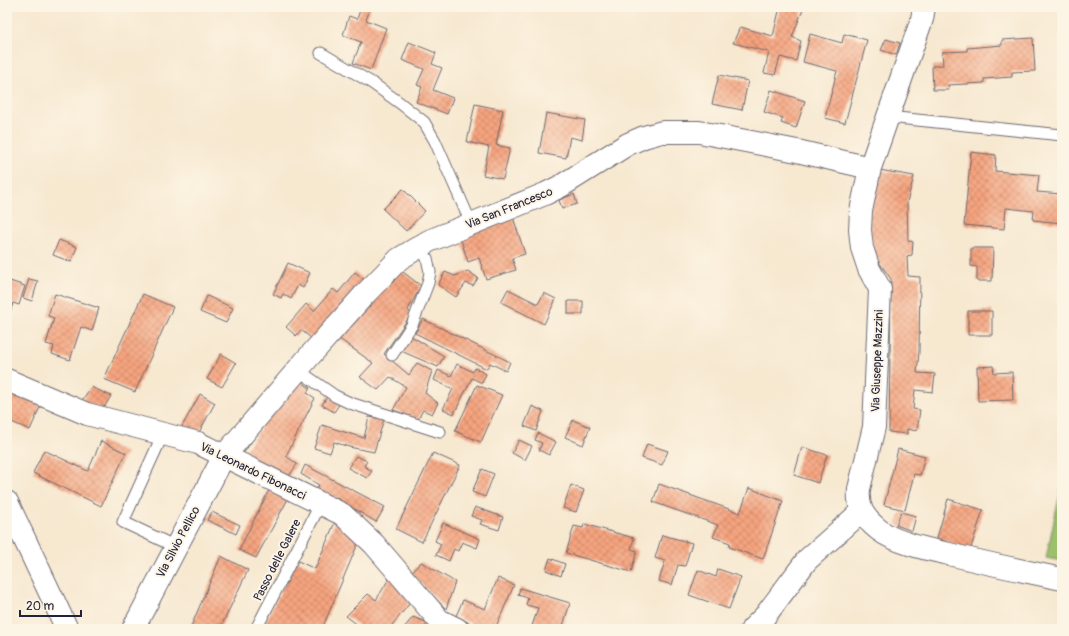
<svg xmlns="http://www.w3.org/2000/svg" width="1069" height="636" viewBox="0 0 1069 636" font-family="Pangolin,sans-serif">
	<defs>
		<pattern id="building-cross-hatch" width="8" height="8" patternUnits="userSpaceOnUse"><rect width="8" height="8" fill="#f6a47f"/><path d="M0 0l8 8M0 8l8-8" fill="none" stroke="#c78569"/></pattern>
	</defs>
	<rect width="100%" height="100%" fill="#fcf5e5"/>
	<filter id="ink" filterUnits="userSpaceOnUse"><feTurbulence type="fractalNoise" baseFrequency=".025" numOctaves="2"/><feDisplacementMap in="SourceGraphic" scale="8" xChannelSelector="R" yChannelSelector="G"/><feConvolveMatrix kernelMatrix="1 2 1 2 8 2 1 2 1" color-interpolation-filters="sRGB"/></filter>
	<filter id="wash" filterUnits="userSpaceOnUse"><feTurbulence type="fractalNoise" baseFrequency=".012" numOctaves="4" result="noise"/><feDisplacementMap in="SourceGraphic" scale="16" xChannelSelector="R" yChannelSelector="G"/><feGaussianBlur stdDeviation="0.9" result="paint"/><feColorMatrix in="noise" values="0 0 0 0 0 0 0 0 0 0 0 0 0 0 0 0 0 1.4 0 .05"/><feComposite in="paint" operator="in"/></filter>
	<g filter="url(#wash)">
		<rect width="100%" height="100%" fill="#f7e8d0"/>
		<path fill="#9cc16b" stroke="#5f7253" d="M1062 483V561L1046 558Z"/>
		<g id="blocks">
			<path fill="url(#building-cross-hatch)" d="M361 7H371L366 20 386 28 371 70 353 63 361 42 343 35 349 16 357 19Z
				M780 7H788L792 9 793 7H804L792 37 801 41 796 61 780 57 775 75 764 73 769 52 733 43 740 27 773 36Z
				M810 34 842 43 844 34 867 40 845 123 825 118 837 71 803 62Z
				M1033 38 1035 71 1012 72V77L984 79V83L948 85 949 90H933L932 66 943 65 942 52 967 51V48L1002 45V40Z
				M886 39 900 43 896 55 881 50Z
				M409 42 436 53 432 64 442 68 433 90 453 98 447 114 416 102 422 87 417 85 424 69 402 60Z
				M719 75 748 81 742 110 712 104Z
				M771 90 805 101 796 128 781 123 783 118 764 112Z
				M475 104 503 110 496 145 510 148 503 179 483 175 489 147 467 142Z
				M546 113 585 120 582 140 570 137 566 158 539 153Z
				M971 152 996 155 995 171 1039 175 1037 192 1062 194V223L1033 220 1034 211 1006 208 1004 229 964 225Z
				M879 170 914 176 907 202 908 240 913 242 912 255 907 256 908 276 920 277 919 352 917 373 935 374 933 392 915 390 913 409 920 410 917 431 907 429V434L889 432 891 279 874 255 869 218Z
				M403 189 425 211 406 231 383 209Z
				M574 194 577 204 562 209 559 200Z
				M513 217 525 254 512 258 516 270 486 279 479 258 468 262 459 234Z
				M59 240 77 247 71 262 53 255Z
				M971 248H993L992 281H977V267L971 266Z
				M288 263 310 273 303 288 298 285 291 299 283 294 281 298 273 294Z
				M398 268 421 286 408 310 411 314 384 354 409 375 417 363 432 371 425 393 438 403 432 414 423 410 418 419 393 410 406 387 390 377 378 390 360 377 373 363 338 338Z
				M468 271 478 278 473 286 466 283 456 297 438 285 445 272 455 276Z
				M355 272 367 282 316 342 301 330 296 336 286 327 306 304 314 311 333 289 338 293Z
				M29 279 38 281 32 301 23 298Z
				M10 281 25 286 19 305 13 303 10 313 7 312V287Z
				M508 289 538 304 544 293 556 299 544 324 501 302Z
				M55 294 99 308 92 331 81 327 70 360 52 354 54 346 46 344 54 318 48 316Z
				M143 294 173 307 135 392 104 379Z
				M207 296 233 308 226 323 200 312Z
				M568 301H583V314H568Z
				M968 311H992V335H968Z
				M423 319 510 362 506 371 490 363 487 369 415 333Z
				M411 336 444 356 438 367 401 351Z
				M221 354 236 363 222 387 207 379Z
				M457 364 473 372 475 368 486 374 482 383 472 378 454 414 443 409 453 389 434 380 438 370 451 376Z
				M993 366 994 373 1012 372 1013 400 978 401 977 367Z
				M295 377 310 388 307 393 315 398 286 456 297 464 288 478 243 454Z
				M477 385 502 395 481 442 455 431Z
				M91 387 111 396 103 409 81 402Z
				M7 390 41 405 30 430 7 420V409L8 406H7Z
				M200 394 215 403 197 436 180 430Z
				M328 395 340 403 334 412 322 405Z
				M532 406 543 411 536 431 524 426Z
				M369 417 384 419 374 452 349 447 334 442 330 453 314 448 322 425 364 438Z
				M573 420 590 427 583 445 565 437Z
				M538 433 556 442 549 455 539 450 542 443 535 440Z
				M519 440 532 446 525 460 512 453Z
				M101 441 126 453 101 506 33 473 44 450 88 471Z
				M647 444 668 451 662 465 642 458Z
				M802 447 827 455 818 483 794 475Z
				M898 449 925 456 920 475 914 474 905 510 884 505Z
				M433 453 460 465 422 542 396 529Z
				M356 456 367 461 364 466 372 471 367 478 348 468Z
				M305 465 385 507 376 522 335 497 331 503 314 493 319 485 301 474Z
				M482 469 494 474 485 497 472 492Z
				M659 484 740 513 749 488 783 501 763 559 729 547 730 543 713 537 718 525 653 502Z
				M571 485 584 490 576 512 563 508Z
				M270 488 289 497 256 558 239 550Z
				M948 499 983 510 970 551 937 538Z
				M475 507 503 517 499 530 480 524 482 520 471 516Z
				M212 512 240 525 236 534 207 520Z
				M901 512 916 516 912 531 896 525Z
				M335 522 361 536 322 629H262L296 560 315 569Z
				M443 523 480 539 477 548 462 542 458 551 454 549 449 561 436 555 441 544 435 541Z
				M584 524 634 538 631 549 637 551 631 572 566 553 574 526 583 528Z
				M662 535 692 543 685 566 678 565 672 585 659 581 665 561 655 558Z
				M221 556 248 570 220 629H190Z
				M550 558 565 564 561 576 546 570Z
				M421 562 455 582 446 609 411 573Z
				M718 569 741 577 729 609 689 595 698 570 716 577Z
				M392 574 414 598 389 629H363L346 616 368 594 376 600Z
				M498 578 514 585 495 629H481L456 616 463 600 485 609Z
				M520 588 570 603 562 629H531L538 608 526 605 528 598 518 595Z
				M413 617 428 623 423 629H403Z"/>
		</g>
	</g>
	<g filter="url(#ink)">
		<use href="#blocks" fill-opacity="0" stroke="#6d676f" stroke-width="1"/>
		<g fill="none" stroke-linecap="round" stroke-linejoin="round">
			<defs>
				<path id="service" d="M321 53 372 83 400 103 424 122 435 141 471 223
					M888 117 1062 135
					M392 355 412 325 428 283 430 272 427 258 419 247
					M298 370 335 396 350 403 440 432
					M163 434 123 522 176 547
					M256 629 321 503"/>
				<path id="minor" d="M924 7 922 19 870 168 861 211 860 230 862 248 869 269 880 289 874 427 859 489C857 508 864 518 879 530 894 542 926 549 945 553 984 563 1023 571 1062 579
					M7 380 87 414 198 443 342 514 374 544 439 620 457 629
					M133 629 224 456 307 359 364 295 399 259 429 241 545 194 561 186 628 144 644 137 662 132H699L797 151 870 168
					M752 629 765 616 807 560 862 511"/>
				<path id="tertiary" d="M7 502 67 629"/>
			</defs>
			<use href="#service" stroke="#6d676f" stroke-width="13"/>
			<use href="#minor" stroke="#6d676f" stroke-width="24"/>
			<use href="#tertiary" stroke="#6d676f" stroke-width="24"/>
			<use href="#service" stroke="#fff" stroke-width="11"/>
			<use href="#minor" stroke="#fff" stroke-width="22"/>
			<use href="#tertiary" stroke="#fff" stroke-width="22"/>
		</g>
	</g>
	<g text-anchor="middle" stroke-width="4" stroke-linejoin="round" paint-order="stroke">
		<g font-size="12" fill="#22223b" stroke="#fcf5e5">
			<text transform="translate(509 208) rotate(-22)" y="4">Via San Francesco</text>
			<text transform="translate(877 361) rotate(-88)" y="4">Via Giuseppe Mazzini</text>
			<text transform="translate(253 471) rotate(26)" y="4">Via Leonardo Fibonacci</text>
			<text transform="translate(178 542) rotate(-62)" y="4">Via Silvio Pellico</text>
			<text transform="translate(277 560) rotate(-63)" y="4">Passo delle Galere</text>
		</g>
	</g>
	<rect width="1069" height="636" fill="none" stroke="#fcf5e5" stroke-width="24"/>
	<path d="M20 610v6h61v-6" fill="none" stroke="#22223b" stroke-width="2"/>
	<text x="26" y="610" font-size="12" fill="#22223b" stroke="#fcf5e5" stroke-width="3" paint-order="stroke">20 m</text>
</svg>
